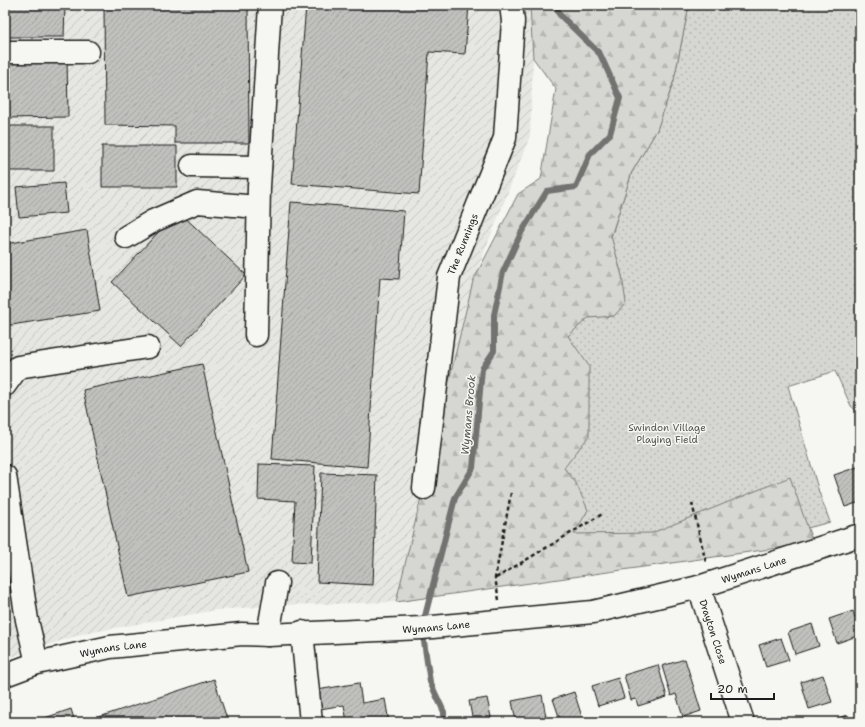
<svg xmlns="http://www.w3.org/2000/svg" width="865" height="727" viewBox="0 0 865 727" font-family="'Shantell Sans',sans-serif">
	<defs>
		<pattern id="industrial-furrows" width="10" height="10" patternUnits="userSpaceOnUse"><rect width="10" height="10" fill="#e6e6e2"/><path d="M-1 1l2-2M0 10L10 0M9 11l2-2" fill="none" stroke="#c5c5c1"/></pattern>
		<pattern id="grass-dots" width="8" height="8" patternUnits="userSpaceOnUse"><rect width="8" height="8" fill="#d6d6d2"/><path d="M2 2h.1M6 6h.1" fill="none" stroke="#b7b7b4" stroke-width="1.8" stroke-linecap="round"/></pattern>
		<pattern id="forest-firs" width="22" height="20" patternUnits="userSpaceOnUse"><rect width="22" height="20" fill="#d6d6d2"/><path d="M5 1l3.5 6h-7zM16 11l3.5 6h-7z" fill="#b7b7b4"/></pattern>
		<pattern id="building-hatch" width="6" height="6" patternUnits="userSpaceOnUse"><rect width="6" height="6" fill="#c0c0bd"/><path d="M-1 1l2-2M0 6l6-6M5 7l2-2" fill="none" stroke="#a4a4a2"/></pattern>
	</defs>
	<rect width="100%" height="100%" fill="#f6f6f2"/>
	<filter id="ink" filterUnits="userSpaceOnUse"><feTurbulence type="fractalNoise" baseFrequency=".025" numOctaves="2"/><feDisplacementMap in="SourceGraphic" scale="8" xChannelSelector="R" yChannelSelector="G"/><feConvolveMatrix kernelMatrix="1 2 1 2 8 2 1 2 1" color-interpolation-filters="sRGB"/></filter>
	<g filter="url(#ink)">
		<path fill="url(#industrial-furrows)" d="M5 5H530L533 58 530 136 473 281 396 602 283 605 216 610 82 634 5 659Z"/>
		<path fill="url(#grass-dots)" stroke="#797977" d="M689 5H860V414L851 406 835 371 788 386 819 492 830 522 697 558 495 578 568 336 588 317 614 316 622 276 611 237 632 172 657 130 674 80Z"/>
		<path fill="url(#forest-firs)" stroke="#797977" d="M530 5H689L674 80 657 130 632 172 611 236 622 276 626 303 614 316 588 318 568 336 589 366V436L564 468 576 483 588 510 574 534 652 533 790 477 813 543 396 602 473 281 518 194 541 179 556 89 533 58Z"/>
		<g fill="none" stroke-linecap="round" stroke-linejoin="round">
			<path stroke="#727271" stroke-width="6" d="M444 722V712L430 682 422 628 455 498 473 468 482 369 494 351V315L503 272 521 233 547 191 576 187 590 154 610 134 620 98 600 54 559 14 557 5"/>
		</g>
		<path fill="url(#building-hatch)" stroke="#1c1c1c" d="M5 5H65L64 37H5Z
			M104 5H248L249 143H175V126L105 125Z
			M306 5H469L465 54 429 52 419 194 292 184Z
			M67 56 68 117 5 118V57Z
			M5 126H54V171H5Z
			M102 146H177V187H102Z
			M64 183 67 213 19 217 16 187Z
			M291 202 404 211 399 279 380 278 367 467 272 459Z
			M178 211 246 275 181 346 112 282Z
			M87 230 100 311 5 326V244Z
			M202 364 248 572 128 597 83 390Z
			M259 464 315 466 311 563 292 562 295 501 258 499Z
			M860 466V502L845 507 834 475Z
			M321 473 377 475 373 585 317 582Z
			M5 610 10 638 5 639Z
			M853 611 860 635 837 643 829 619Z
			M812 624 819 646 795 654 788 632Z
			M781 638 789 660 766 667 759 645Z
			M685 659 701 711 683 717 676 694 671 696 662 666Z
			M658 665 667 697 638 706 636 699 631 700 624 675Z
			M823 675 832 702 809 709 801 682Z
			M618 678 624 698 598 706 592 686Z
			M214 679 228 722H84Z
			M359 683 362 703 385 699 389 722H347L344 705 314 710 311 691Z
			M574 692 583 720 576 722H561L553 699Z
			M542 695 546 717 516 722 512 701Z
			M487 698 492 722H473L469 701Z
			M71 709 75 722H40L39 720Z
			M848 715 850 722H827Z"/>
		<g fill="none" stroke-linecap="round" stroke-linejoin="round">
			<defs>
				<g id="minor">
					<path d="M5 52H88"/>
					<path d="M192 166 260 167"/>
					<path d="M126 237 153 221 197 202 258 207"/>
					<path d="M256 335 259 187 270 5"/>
					<path d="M5 385 18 367 148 347"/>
					<path d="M5 476 27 620 37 663"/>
					<path id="s1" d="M424 488 449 277 505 138 513 21 511 5"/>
					<path id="s2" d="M699 587 743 722"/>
					<path d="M302 632 311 722"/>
					<path d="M268 635 277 583"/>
					<path id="s3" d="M5 675 37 663 110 647 242 634 268 635 422 628 593 612 699 587 860 535"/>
				</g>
			</defs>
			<use href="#minor" stroke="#1c1c1c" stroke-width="25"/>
			<path stroke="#1c1c1c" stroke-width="2.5" stroke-dasharray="4 3" stroke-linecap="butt" d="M692 503 706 563
				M496 578 604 513
				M499 600 495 578 511 493"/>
			<use href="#minor" stroke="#f6f6f2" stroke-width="22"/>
		</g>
	</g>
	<g text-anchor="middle" stroke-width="3" stroke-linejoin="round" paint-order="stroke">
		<g font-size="10" fill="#1c1c1c" stroke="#f6f6f2">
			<text dy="4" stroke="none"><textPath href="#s1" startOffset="248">The Runnings</textPath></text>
			<text dy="4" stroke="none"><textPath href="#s3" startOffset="760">Wymans Lane</textPath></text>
			<text dy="4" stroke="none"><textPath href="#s3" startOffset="436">Wymans Lane</textPath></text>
			<text dy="4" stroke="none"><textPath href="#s2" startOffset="47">Drayton Close</textPath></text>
			<text dy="4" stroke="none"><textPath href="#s3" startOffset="112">Wymans Lane</textPath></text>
		</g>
		<g font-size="10" fill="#545453" stroke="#f6f6f2">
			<text x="667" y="431">Swindon Village<tspan x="667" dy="12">Playing Field</tspan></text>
		</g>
		<g font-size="11" font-style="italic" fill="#565654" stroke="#f6f6f2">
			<text transform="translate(468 415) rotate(-85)" y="4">Wymans Brook</text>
		</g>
	</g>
	<rect width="865" height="727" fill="none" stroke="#f6f6f2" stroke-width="20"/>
	<rect x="10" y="10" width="845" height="707" fill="none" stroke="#1c1c1c" stroke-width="1.5" filter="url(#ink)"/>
	<path d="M711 693v6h63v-6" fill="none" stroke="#1c1c1c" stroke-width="2"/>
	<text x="717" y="693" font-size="12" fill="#1c1c1c" stroke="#f6f6f2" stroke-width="3" paint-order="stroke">20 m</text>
</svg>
